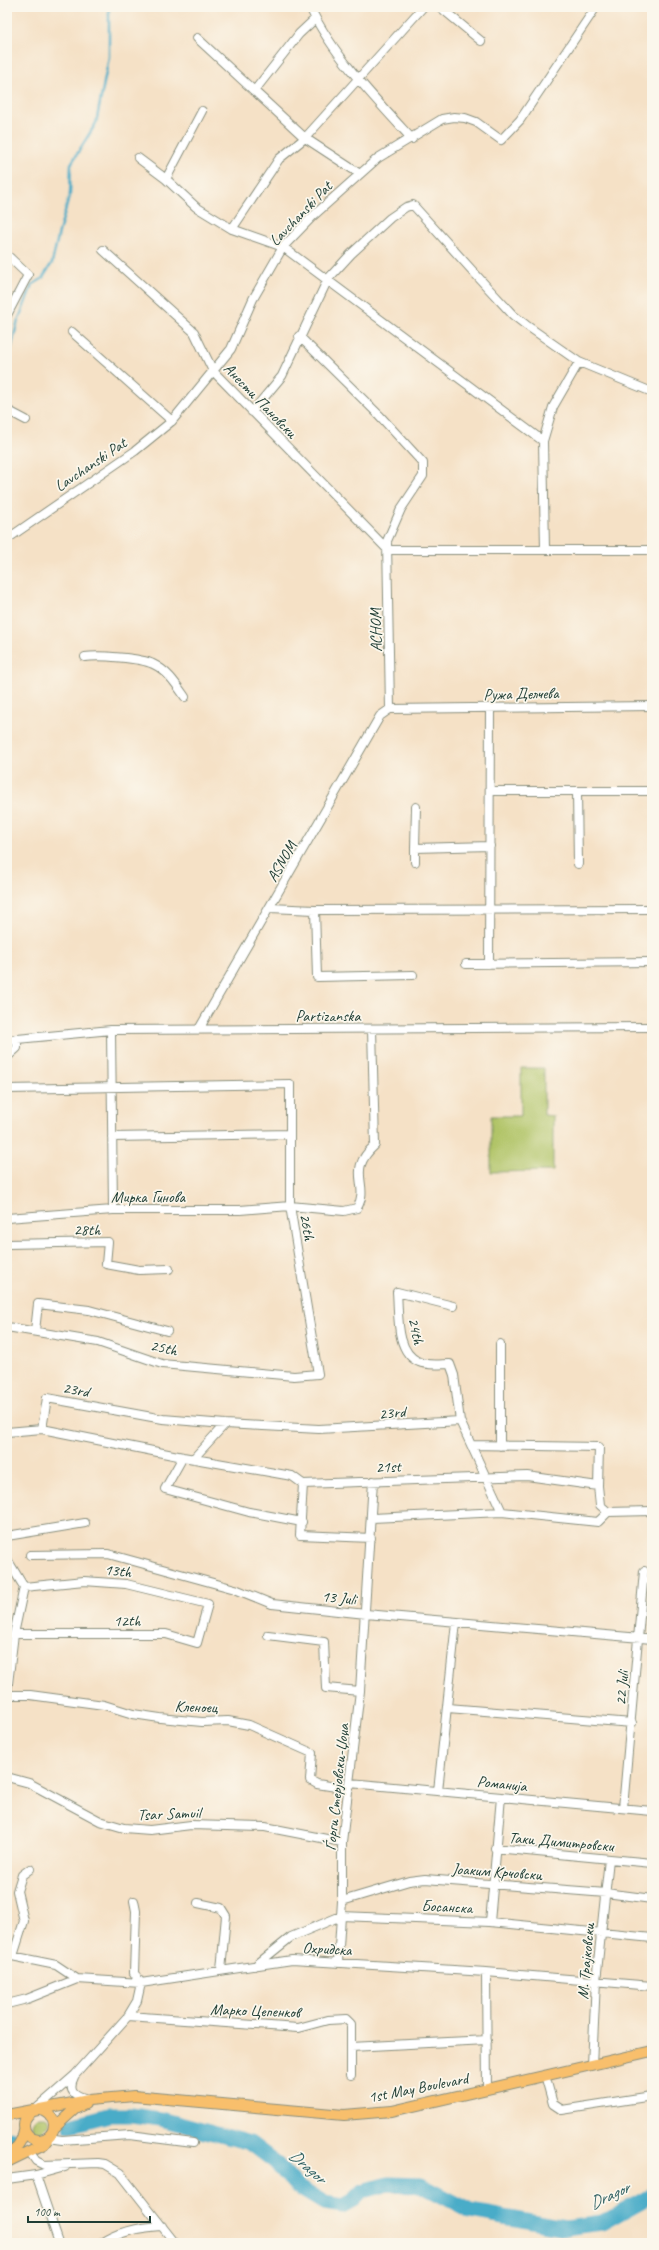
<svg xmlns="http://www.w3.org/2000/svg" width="659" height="2250" viewBox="0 0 659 2250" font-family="Caveat,sans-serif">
	<rect width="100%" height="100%" fill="#fbf7ec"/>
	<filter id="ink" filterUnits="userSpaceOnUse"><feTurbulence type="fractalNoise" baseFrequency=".025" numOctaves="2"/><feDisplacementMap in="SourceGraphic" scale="8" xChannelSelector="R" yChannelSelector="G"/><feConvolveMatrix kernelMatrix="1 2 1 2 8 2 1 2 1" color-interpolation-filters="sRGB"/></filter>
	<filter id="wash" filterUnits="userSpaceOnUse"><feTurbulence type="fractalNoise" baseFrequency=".012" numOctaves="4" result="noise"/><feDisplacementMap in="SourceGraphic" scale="16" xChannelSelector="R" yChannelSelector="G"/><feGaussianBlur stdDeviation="0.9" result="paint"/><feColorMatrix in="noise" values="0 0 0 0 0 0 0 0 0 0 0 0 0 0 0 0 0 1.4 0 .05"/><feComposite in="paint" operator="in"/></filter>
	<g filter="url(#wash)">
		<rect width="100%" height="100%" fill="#f5e1c6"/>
		<path fill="#b1c468" stroke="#68804e" d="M521 1068H544V1115L553 1116V1171L491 1172V1116H521Z
			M39 2116H46L50 2124 39 2136 34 2134C30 2127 32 2120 39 2116Z"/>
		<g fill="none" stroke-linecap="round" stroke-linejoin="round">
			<path stroke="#49acc8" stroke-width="2.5" d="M7 366 17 324 32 285 42 279 52 263 59 232 70 194 71 164 96 123 109 57V7"/>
			<path stroke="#49acc8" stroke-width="15" d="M71 2125 109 2115H131L161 2119 250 2143 275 2162 296 2186 324 2203 343 2206 354 2200 363 2191 388 2184 421 2185 471 2211 565 2228 602 2223 652 2195
				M7 2139 10 2138"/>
		</g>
	</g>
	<g filter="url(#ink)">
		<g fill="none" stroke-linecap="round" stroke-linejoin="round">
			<defs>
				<path id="minor" d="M310 7C331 53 377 101 412 139
					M440 7 481 41
					M197 38 305 138 360 174
					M255 90 299 34 315 19
					M138 158 166 179 196 207 232 229 283 247 543 441
					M166 179 202 111
					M232 229 279 159 305 138 423 7
					M103 250 194 332 213 371 388 550
					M7 255 28 275 7 315
					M72 332 172 421
					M299 336 379 415 423 463V476L401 509 387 541 390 709
					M7 410 26 420
					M252 412 282 376 328 279 351 254 390 218 406 207 413 205 488 288 513 315 526 325 579 362 652 392
					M7 539 135 451 172 421 231 349 253 299 283 247 313 216 378 158 442 119 454 117 465 118 476 122 501 140 520 120 596 7
					M545 549 543 441 553 407 579 362
					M388 550H652
					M85 657C99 655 141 658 153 664 168 671 176 684 185 697
					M390 709 652 706
					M490 791H652
					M577 791 578 864
					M416 807 415 848 490 846
					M415 862V848
					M270 908 315 910 652 909
					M315 910 317 977 413 975
					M466 964 652 962
					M489 964 490 708
					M199 1029 380 716 390 709
					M111 1030 113 1210
					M7 1040 111 1030 652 1027
					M7 1057 17 1048V1039
					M7 1089 290 1084V1206L318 1374 294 1376 162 1364 98 1342 7 1327
					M112 1137 290 1134
					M7 1218 113 1210H240L290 1206 344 1211 357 1208C371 1184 345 1172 375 1145L372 1029
					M7 1244 108 1242 106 1264 139 1270 169 1269
					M453 1306 397 1292C399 1314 395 1352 419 1362 427 1366 441 1364 450 1364L454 1375 460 1421 502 1512
					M35 1331 38 1304 89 1310 167 1331
					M42 1429 47 1398 163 1419 225 1424 319 1429 460 1421
					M7 1432 42 1429 183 1457 292 1476 303 1484 527 1476 598 1486
					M473 1445 599 1447 598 1486 600 1505 608 1512 652 1511
					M500 1446V1344
					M183 1457 165 1489 249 1512 302 1522
					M193 1459 225 1424
					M303 1484 300 1535 371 1538
					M372 1518 502 1512 598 1522 608 1512
					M7 1536 85 1523
					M30 1555 108 1554 235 1589 272 1604 366 1614 652 1639
					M7 1559 24 1587 14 1634 7 1692
					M14 1634H166L197 1643 208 1604 126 1584 84 1581 24 1587
					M268 1635 324 1642 326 1688 360 1691
					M7 1695H30L104 1705 133 1714 160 1718 202 1722 228 1721 249 1725 312 1753 310 1780 317 1784 349 1789
					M448 1708 632 1723
					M7 1777 29 1783 100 1821 124 1828 150 1830 191 1825 265 1827 342 1842
					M350 1783 652 1811
					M438 1791 456 1622
					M623 1808 644 1571
					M495 1848 652 1863
					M342 1901 409 1881 425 1879 606 1893 652 1899
					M198 1903 221 1908 226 1916 221 1970
					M490 1922 501 1797
					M7 1955 56 1965 77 1979
					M13 1956 24 1921 17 1891 22 1875 30 1869
					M338 1962 342 1901V1842L360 1691 373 1481
					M255 1966 291 1937 341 1916 490 1922 652 1938
					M486 1972 487 2089
					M7 2004 27 1999 77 1979 141 1983 292 1960 486 1972 652 1986
					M128 2016 298 2028 328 2020 346 2019 351 2024V2075
					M351 2047 487 2040
					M592 2065 596 1981 609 1859
					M545 2075 553 2104 562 2110 652 2096
					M74 2077C67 2091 75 2096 88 2099
					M36 2109 75 2075 128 2016 137 2001 141 1983 134 1973 136 1911 134 1901
					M48 2138 62 2140 130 2135 193 2143
					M29 2151 36 2161 44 2165 98 2163 105 2164 120 2173 175 2243
					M36 2175 59 2243
					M7 2179 36 2175 65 2167
					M102 2243C120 2231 141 2227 162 2226"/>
				<path id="major" d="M40 2109 89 2100 134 2096 344 2115 392 2111 652 2051
					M24 2125a15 15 0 1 1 30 0a15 15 0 1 1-30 0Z
					M7 2115 33 2110
					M55 2127 75 2109 85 2104
					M7 2155C17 2149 22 2142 24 2130
					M7 2162 44 2144 47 2140"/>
			</defs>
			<use href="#minor" stroke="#8a8f7d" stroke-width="10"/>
			<use href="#major" stroke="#8a8f7d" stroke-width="12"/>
			<use href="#minor" stroke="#fff" stroke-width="8"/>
			<use href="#major" stroke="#f8bf6c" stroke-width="10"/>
		</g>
	</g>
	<g text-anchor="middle" stroke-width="3.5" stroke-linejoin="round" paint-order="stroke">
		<g font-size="16" fill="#1f3d34" stroke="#fbf7ec">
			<text transform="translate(300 213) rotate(-46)" y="6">Lavchanski Pat</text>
			<text transform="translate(261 400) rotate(46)" y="6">Анести Пановски</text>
			<text transform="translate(90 464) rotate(-34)" y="6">Lavchanski Pat</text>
			<text transform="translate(375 630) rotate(-91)" y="6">АСНОМ</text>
			<text transform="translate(521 693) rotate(-1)" y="6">Ружа Делчева</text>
			<text transform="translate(281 861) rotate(-60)" y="6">ASNOM</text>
			<text x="328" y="1021">Partizanska</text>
			<text x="148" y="1202">Мирка Гинова</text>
			<text transform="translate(308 1227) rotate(80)" y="6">26th</text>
			<text transform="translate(87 1229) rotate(1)" y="6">28th</text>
			<text transform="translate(417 1331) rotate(78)" y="6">24th</text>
			<text transform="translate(164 1347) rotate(12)" y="6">25th</text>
			<text transform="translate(76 1389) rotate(10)" y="6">23rd</text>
			<text transform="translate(392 1412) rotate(-5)" y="6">23rd</text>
			<text transform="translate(388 1466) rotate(-2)" y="6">21st</text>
			<text transform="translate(118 1570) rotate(6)" y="6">13th</text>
			<text transform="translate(339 1597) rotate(6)" y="6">13 Juli</text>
			<text x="127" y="1626">12th</text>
			<text transform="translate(621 1688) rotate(-85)" y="6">22 Juli</text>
			<text transform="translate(196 1706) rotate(2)" y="6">Кленоец</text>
			<text transform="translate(502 1783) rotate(6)" y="6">Романија</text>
			<text transform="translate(336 1787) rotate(-84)" y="6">Ѓорги Стерјовски-Џоџа</text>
			<text transform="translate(169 1813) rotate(-2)" y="6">Tsar Samuil</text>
			<text transform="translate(561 1841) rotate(5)" y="6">Таки Димитровски</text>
			<text transform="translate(497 1871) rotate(4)" y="6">Јоаким Крчовски</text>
			<text transform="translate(447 1906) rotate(3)" y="6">Босанска</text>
			<text transform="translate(327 1948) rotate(3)" y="6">Охридска</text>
			<text transform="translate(585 1961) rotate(-85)" y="6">М. Трајковски</text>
			<text transform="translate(255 2010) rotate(2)" y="6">Марко Цепенков</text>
			<text transform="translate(418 2087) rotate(-11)" y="6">1st May Boulevard</text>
		</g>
		<g font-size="17" font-style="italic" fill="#2c5e60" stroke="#fbf7ec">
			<text transform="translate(308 2166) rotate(41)" y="6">Dragor</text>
			<text transform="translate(609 2195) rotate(-25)" y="6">Dragor</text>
		</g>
	</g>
	<rect width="659" height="2250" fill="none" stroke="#fbf7ec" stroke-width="24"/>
	<path d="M28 2216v6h122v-6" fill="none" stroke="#1f3d34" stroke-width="2"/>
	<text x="34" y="2216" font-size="12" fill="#1f3d34" stroke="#fbf7ec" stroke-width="3" paint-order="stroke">100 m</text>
</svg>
